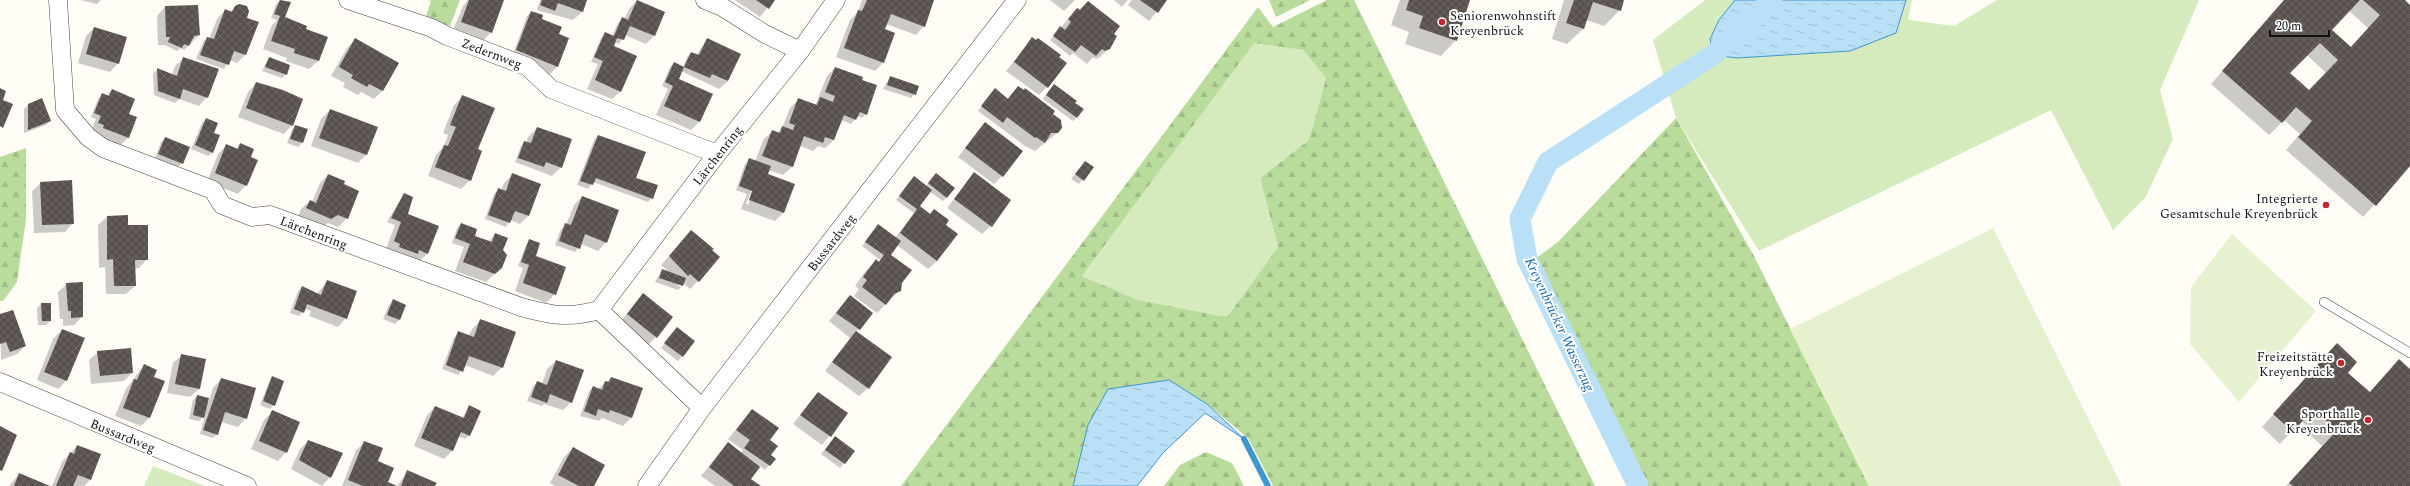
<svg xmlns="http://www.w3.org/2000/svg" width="2410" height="486" viewBox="0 0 2410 486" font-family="Spectral,serif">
	<defs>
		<pattern id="forest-firs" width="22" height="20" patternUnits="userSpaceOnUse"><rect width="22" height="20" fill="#b9dc9c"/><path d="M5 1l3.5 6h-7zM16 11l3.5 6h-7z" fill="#9ebc85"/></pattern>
		<pattern id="water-ripples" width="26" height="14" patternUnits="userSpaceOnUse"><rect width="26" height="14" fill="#b9e0f7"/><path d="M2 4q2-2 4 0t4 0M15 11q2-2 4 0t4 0" fill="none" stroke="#9ebfd3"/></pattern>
		<pattern id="building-cross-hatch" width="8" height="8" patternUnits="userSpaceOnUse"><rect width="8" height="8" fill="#5a524d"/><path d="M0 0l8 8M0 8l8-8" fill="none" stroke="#6d6662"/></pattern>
	</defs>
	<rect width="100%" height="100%" fill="#fffdf5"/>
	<path fill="#d5ebbd" d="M1705 0H1912L1908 20 1954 26 1997 0H2199L2160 90 2173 139 2145 198 2113 230 2051 110 1759 251 1676 118 1653 40Z
		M1254 42 1303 50 1326 78 1309 140 1260 178 1278 247 1227 317 1138 300 1082 276Z
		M153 466 205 486H144Z"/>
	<path fill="url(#forest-firs)" fill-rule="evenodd" d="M428 0H460L450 26 426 16 431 1Z
		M1269 0H1310L1276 17Z
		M1327 0H1354L1595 486H1273L1248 438 1207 404 1168 380 1078 465 1073 486H901L1258 7 1273 27ZM1254 43 1303 50 1326 78 1309 140 1260 178 1278 247 1227 317 1138 300 1082 276Z
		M1676 118 1754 256 1869 486H1647L1535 259 1558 242Z
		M26 148V219L17 282 3 301H0V157Z
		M1206 452 1232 463 1244 486H1164L1180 465Z"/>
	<path fill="#e6f2cf" d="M1993 228 2122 486H1869L1790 329Z
		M2232 234 2316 311 2239 402 2190 344 2191 287Z"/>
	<path fill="url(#water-ripples)" stroke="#3f96cf" d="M1735 0H1906L1896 33 1850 51 1737 58 1713 55 1710 39 1719 20Z
		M1169 380 1207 404 1244 439 1205 413 1163 453 1137 486H1073L1088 425 1108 389Z"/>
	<path fill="#0003" fill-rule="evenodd" d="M80 0H101L97 4Z
		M280 0 289 3 284 17 304 30 326 38 318 61 309 69 286 61 287 58 263 49 272 25 277 20 271 18 276 4Z
		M468 0H501L491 32 483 41 453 30 463 6Z
		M540 0H586L582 12 573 20 537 10Z
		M637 0 664 12 654 36 646 44 625 35 619 44 614 42 612 46 621 91 612 99 587 89 598 64 591 62 601 38 605 33 612 36 618 23 622 19H624L629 9Z
		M735 0H774L760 17Z
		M862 0H933L924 26 916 35 886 24 884 30 894 33 883 63 875 71 836 57 850 20 858 12Z
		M1050 0H1075L1064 11Z
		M1114 0H1128L1122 7Z
		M1132 0H1166L1149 21 1128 5Z
		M1400 0H1469L1456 40 1441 56 1405 44 1409 32 1391 25Z
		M1564 0H1623L1620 10 1604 26 1586 20 1583 29 1567 44 1552 39Z
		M2284 0H2403L2410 6V165L2363 217 2286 150 2300 134 2284 120 2269 135 2211 84ZM2349 11 2368 28 2350 48 2331 30ZM2307 55 2326 73 2308 92 2289 73Z
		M1088 2 1113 34 1109 48 1100 57 1096 59 1093 57 1087 64 1073 53 1070 56 1050 40 1069 18Z
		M165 7 199 35 184 50 180 48 177 51 165 45H158L157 16Z
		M235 7 246 18 257 22 245 55 237 63 229 60 224 69 196 59 203 42 207 38 209 39 217 19 225 10 230 12Z
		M531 12 558 34 568 38 557 67 549 75 513 54 527 16Z
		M94 28 118 63 110 72 78 63 86 36Z
		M1032 39 1047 87 1039 95 1006 71Z
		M355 40 398 63 382 91 374 99 361 92 358 95 343 87 345 83 331 76 347 48Z
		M707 40 728 81 719 89 681 71 676 79 699 122 691 130 656 115 668 89 662 86 670 67 674 63 683 67 687 57 692 53 696 55Z
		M184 58 207 97 199 106 179 99 175 103 154 95 153 73 157 70 172 75 175 66Z
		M269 58 286 74 282 78 262 71Z
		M835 68 861 80 866 114 862 118 857 116 851 124 841 120 834 140 825 148 818 146 813 151 800 146 792 167 783 175 768 170 767 175 793 185 783 213 775 221 741 209 747 194 736 190 745 164 750 159 755 162 763 140 772 131 777 133 782 128 790 108 798 100 815 106 827 76ZM755 181H757L748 205 746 204Z
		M890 77 915 94 911 98 883 89Z
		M256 83 292 125 284 134 238 117 248 92Z
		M1018 87 1052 114 1057 133 1035 151 1025 146 978 111 991 94 1006 100Z
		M1050 89 1074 103 1077 117 1073 121 1043 99Z
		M112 90 128 114 136 118 128 138 119 146 95 137 91 131 96 119 91 117 98 99 102 95 106 96Z
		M462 97 476 150 470 180 461 189 428 176 436 155 444 146 448 135 443 133 454 105Z
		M29 104 50 121 46 125 24 133V109Z
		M330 110 376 128 366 155 358 163 311 146 321 119Z
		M206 119 213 133V152L208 156 191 149 202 123Z
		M985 124 1002 176 994 184 958 157Z
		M296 126 302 143 298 147 287 143 292 130Z
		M537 128 561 167 552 176 515 162 521 146 526 143 528 137Z
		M598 136 634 182 652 198 648 202 593 182 588 189 577 185 594 140Z
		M165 138 182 163 178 167 155 158 161 142Z
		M240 144 249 157 246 185 238 194 207 182 218 154 226 146 236 149Z
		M1085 162 1092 167 1079 184 1071 179Z
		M513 174 529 215 520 224 510 220 506 227 485 219 494 194 498 190 501 191 504 183Z
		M974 174 991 226 982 234 947 208Z
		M328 175 347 218 338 227 328 223 322 227 298 217 301 209 310 201 312 202 320 183Z
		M932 178 947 197 943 201 930 192 919 206 944 225 937 261 928 269 897 245 889 255 902 282 897 293 877 313 854 296 859 289 855 286 867 269 876 261 878 262 880 260 862 246 874 230 895 238 914 213 896 200 910 181 926 186Z
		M41 183 73 223 65 232 34 233 32 191Z
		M404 194 408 214 428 253 419 262 386 249 395 225 387 222Z
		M582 197 606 242 598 251 581 244 575 252 555 245 561 229 566 225 574 205Z
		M127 216V226L147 259 139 268H134L135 286 126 294H106L105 267 99 268 98 225 107 217Z
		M461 224 474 237 488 242 495 234 502 250 501 268 486 282 455 271 464 247 452 243 457 228Z
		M691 232 698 281 690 289 683 283 679 284 677 285 681 287 678 290 655 282 662 270 670 273 661 265Z
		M530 241 535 256 555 294 546 303 515 291 523 268 518 266 526 245Z
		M327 281 346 318 338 327 309 316 311 311 305 309 299 316 290 313 298 291 302 287 317 294Z
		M67 284 82 317 74 325 63 326V319H60L58 292Z
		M643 295 656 337 648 345 619 323Z
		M850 296 872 313 856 332 868 388 859 396 825 371 850 338 829 321Z
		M393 301 399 320 395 324 383 319 389 305Z
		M41 304 50 321 46 325H38L37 308Z
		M0 315 25 346 17 354 1 360Z
		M480 321 502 367 493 376 465 365 458 375 442 369 454 337 458 333 469 336 472 329Z
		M62 330 67 380 58 389 37 380 53 339Z
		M673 333 694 341 678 361 661 348Z
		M2337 345 2346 373 2369 393 2399 361 2410 371V486H2286L2322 446 2307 432 2310 429 2301 421 2280 444 2262 427Z
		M98 352 132 373 124 381 91 384 89 360Z
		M182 355 205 360 199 389 190 397 167 393 173 363Z
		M556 361 571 402 563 410 544 404 542 406 527 401 533 386 537 382 542 384 547 369Z
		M144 365 149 418 141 426 115 416 126 389Z
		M273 377 274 405 270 409 260 405 269 382Z
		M611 378 631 418 623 426 602 418 599 421 580 416 589 391 593 387 598 389Z
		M221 379 246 418 238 427 221 422 217 434 213 438 200 434 205 415 199 421 189 419 193 400 197 396 207 406 213 388Z
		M818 393 847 414 822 445 793 424Z
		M435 407 462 418 469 407 470 435 465 439 458 436 452 451 444 459 414 446 427 415Z
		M752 410 769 440 770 456 774 459 765 470 760 466 750 479 759 486H715L701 476 728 443 741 453 743 450 728 439Z
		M272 412 286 452 278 461 251 449 264 420Z
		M835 437 854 451 840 468 821 454Z
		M308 441 342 454 330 477 322 486 291 469 300 449Z
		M365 442 377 462 385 486H342L356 450Z
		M77 446 100 455 90 480 84 486H52L62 462Z
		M573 448 593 486H555L550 483 564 457Z
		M407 472 434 486H397Z
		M19 474 47 486H9Z"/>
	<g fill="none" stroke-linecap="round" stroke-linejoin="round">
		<path stroke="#3f96cf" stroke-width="6" d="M1244 439 1268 486"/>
		<path stroke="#b9e0f7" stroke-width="21" d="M1638 486 1527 259 1520 219 1548 162 1713 55 1772 0"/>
	</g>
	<path fill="url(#building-cross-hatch)" fill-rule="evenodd" d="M280 0 291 2 285 17 307 26 306 29 328 37 319 61 294 53 295 49 271 41 280 16 274 14Z
		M469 0H504L492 33 461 22Z
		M542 0H587L583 12 558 3 555 11 540 5Z
		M637 0 665 12 655 36 630 26 624 40 617 38 614 46 637 56 621 92 595 80 603 61 594 57 605 32 614 36 622 17 628 20Z
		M756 0H775L769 9Z
		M867 0H934L925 27 891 14 885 29 895 33 884 63 844 48 858 10 862 11Z
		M1140 0H1167L1158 13Z
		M1409 0H1470L1457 41 1419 28 1423 16 1406 10Z
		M1574 0H1624L1621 11 1593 2 1584 29 1566 23Z
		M2284 0H2360L2332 30 2351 47 2380 15 2363 0H2405L2410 5V166L2376 206 2298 137 2312 121 2296 107 2282 123 2222 71ZM2320 43 2338 60 2309 90 2290 73Z
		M1088 1 1120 26 1114 34 1117 36 1110 49 1105 51 1102 49 1096 56 1081 45 1075 52 1053 36 1060 26 1065 30 1071 22 1068 19 1077 8 1080 10Z
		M239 4 247 6 249 11 247 18 259 22 246 55 234 51 229 65 200 55 207 37 214 39 225 9 232 12 235 6Z
		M198 5 200 35 194 36 189 46 184 44 182 48 168 42 170 37H166L165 6Z
		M531 11 543 15 542 19 562 27 559 34 569 38 558 67 516 50Z
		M94 27 127 37 119 64 86 54Z
		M1032 37 1036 40 1038 38 1061 55 1059 57 1067 63 1048 88 1014 62Z
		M355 38 399 63 383 91 369 84 367 87 351 78 353 75 339 67Z
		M707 38 741 54 728 81 712 74 710 78 684 67 691 52 699 55Z
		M183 57 219 69 208 98 183 89 180 99 158 91 157 68 177 76Z
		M269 57 290 65 287 75 265 67Z
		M674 62 684 67 679 79 713 94 700 122 664 106 673 86 665 82Z
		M835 67 863 77 862 80 877 85 867 115 860 112 856 120 844 115 834 140 825 137 823 143 804 136 793 167 762 156 772 130 780 133 782 126 793 130 795 125 789 123 798 98 817 105 820 97 833 102 835 96 825 92Z
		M890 76 919 86 916 95 887 85Z
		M256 82 283 90 303 99 293 126 246 108Z
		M1054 84 1077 101 1075 103 1084 109 1077 118 1046 95Z
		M1018 86 1024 90 1025 88 1055 111 1053 114 1061 120 1062 128 1058 133H1051L1045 143 1036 137 1035 138 1007 117 1003 123 981 106 995 88 1008 99Z
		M0 88 6 91 3 100 13 104 3 128 0 126Z
		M112 89 135 99 129 114 137 117 129 138 103 128 104 125 98 123 101 116 94 113 102 93 109 96Z
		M462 95 495 108 478 149 482 151 471 181 435 167 444 145 448 146 456 127 450 125Z
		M42 98 51 121 28 130V104Z
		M330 109 378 127 367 155 319 138Z
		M206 118 218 123 214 133 220 135 213 153 195 145Z
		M985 122 1023 151 1003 177 965 148Z
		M295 125 308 129 303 143 290 139Z
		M537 127 572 139 562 168 546 162 544 167 518 158 524 141 531 143Z
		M598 135 646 152 636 178 658 185 653 199 596 178 593 185 580 181Z
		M165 137 190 147 183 164 158 154Z
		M240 143 254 149 251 157 258 160 247 186 215 173 226 144 238 149Z
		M749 158 771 166 768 174 795 184 784 213 749 200 752 191 739 186Z
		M1085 161 1094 167 1084 181 1075 174Z
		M974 172 1011 200 992 227 954 199Z
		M512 173 541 184 529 216 515 211 510 223 488 215 498 188 506 191Z
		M936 173 955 188 947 198 928 183Z
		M328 174 345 181 344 184 359 191 348 219 338 215 331 219 306 208 310 200 316 203Z
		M914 176 932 190 920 206 930 214 934 209 949 220 946 225 958 234 937 261 900 233 917 209 899 196Z
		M72 180 74 224 42 225 40 182Z
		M404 193 413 197 408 214 439 226 428 254 419 250 418 254 399 247 400 244 394 241 401 222 391 218Z
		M582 196 619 210 607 243 585 234 580 249 559 241 565 223 571 225Z
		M128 215V225H148V260H135L136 286H114L113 259 107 260V216Z
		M461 223 477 229 475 236 492 242 495 233 508 238 503 250 507 255 502 268 495 274 463 262 470 244 455 238Z
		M878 224 901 241 891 255 912 270 902 283 901 291 894 294 886 305 862 287 867 280 863 277 876 259 879 262 884 255 865 242Z
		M691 230 714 249 712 250 720 257 699 282 690 274 688 276 669 256Z
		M529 239 540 243 536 256 566 267 556 295 523 283 529 265 521 262Z
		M662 269 686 278 683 286 659 278Z
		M327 280 357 291 347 319 307 304 304 313 294 309 302 286 321 295Z
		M83 282V317L71 318V311H68L66 283Z
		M643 293 673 317 657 338 627 314Z
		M850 295 873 313 860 330 836 313Z
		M393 299 406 305 400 320 387 315Z
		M41 303H51V321H42Z
		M13 310 26 346 10 352 6 342 0 344V314Z
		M480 319 516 332 503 368 469 356 463 372 446 365 458 331 474 337Z
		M677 327 695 341 683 357 664 343Z
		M62 329 85 338 67 381 44 372Z
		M856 331 892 357 869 389 832 362Z
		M2337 343 2357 362 2348 373 2370 392 2399 359 2410 369V486H2293L2289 483 2337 430 2313 409 2293 432 2273 414Z
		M131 348 133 373 100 376 97 351Z
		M181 354 206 359 200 389 175 384Z
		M556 360 584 370 572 403 550 394 547 403 531 397 537 381 547 385Z
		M144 364 157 370 154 377 165 381 150 418 123 408 134 379 137 380Z
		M272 376 284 381 275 406 263 401Z
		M611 377 643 388 632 418 610 410 609 413 598 409 596 416 584 411 593 386 602 390 605 381 609 382Z
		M221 378 256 388 247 419 225 412 218 435 203 430Z
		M818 392 848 413 831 437 800 415Z
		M197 395 209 398 204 418 193 415Z
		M469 405 481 411 470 436 461 432 453 451 421 438 435 406 464 418Z
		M752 409 779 428 770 440 778 446 771 455 776 459 770 466 744 448 750 440 736 430Z
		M272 410 300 422 287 453 259 441Z
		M0 426 17 435 2 471 0 470Z
		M835 436 855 451 845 464 825 450Z
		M308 440 343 453 331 478 299 460Z
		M364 441 383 448 378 461 394 468 388 482 397 486H363L348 480Z
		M728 442 760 467 751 479 761 486H734L709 467Z
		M77 445 101 454 91 480 78 475 73 486H56L70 452 74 454Z
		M573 447 605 465 594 486H579L558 475Z
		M407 470 437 483 435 486H401Z
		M19 473 50 486H14Z"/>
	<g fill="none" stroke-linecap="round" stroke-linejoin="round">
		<defs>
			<path id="lane" d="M2324 302 2410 353"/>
			<path id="street" d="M58 0 65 110 88 137 103 148 213 190 222 205 252 217 270 215 521 307C552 315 567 319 599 310L717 154 800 51 836 0
				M348 0 432 28 447 36 528 67 551 89 717 154
				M705 0 722 7 765 34 800 51
				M599 310 702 408
				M0 382 247 486
				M647 486 702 408 1017 0"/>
		</defs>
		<use href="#lane" stroke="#444" stroke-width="10"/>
		<use href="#street" stroke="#444" stroke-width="19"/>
		<use href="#lane" stroke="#fff" stroke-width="9"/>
		<use href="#street" stroke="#fff" stroke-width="18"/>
	</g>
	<g fill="#c4262e" stroke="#fff" stroke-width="1.5">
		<circle cx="1442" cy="22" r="4"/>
		<circle cx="2326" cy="205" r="4"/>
		<circle cx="2341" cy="363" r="4"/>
		<circle cx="2368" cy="420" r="4"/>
	</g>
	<g text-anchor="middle" stroke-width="4" stroke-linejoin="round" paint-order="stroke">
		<g font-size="13" fill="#111" stroke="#fff" text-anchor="end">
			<text x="1450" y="20" text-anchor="start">Seniorenwohnstift<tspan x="1450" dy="15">Kreyenbrück</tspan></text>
			<text x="2318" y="203">Integrierte<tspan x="2318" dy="15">Gesamtschule Kreyenbrück</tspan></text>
			<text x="2333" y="361">Freizeitstätte<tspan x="2333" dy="15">Kreyenbrück</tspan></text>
			<text x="2360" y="418">Sporthalle<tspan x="2360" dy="15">Kreyenbrück</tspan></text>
		</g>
		<g font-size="13" fill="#111" stroke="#fff">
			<text transform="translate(492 53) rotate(21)" y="5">Zedernweg</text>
			<text transform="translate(717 155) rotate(-52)" y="5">Lärchenring</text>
			<text transform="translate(314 232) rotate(21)" y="5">Lärchenring</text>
			<text transform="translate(831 242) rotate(-52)" y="5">Bussardweg</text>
			<text transform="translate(123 435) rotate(22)" y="5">Bussardweg</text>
		</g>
		<g font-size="14" font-style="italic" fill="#1768a6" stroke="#fff">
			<text transform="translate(1560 324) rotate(65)" y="5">Kreyenbrücker Wasserzug</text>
		</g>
	</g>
	<path d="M2270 30v6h59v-6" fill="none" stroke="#111111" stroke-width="2"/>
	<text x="2276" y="30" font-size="12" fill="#111111" stroke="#ffffff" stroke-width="3" paint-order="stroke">20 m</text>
</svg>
